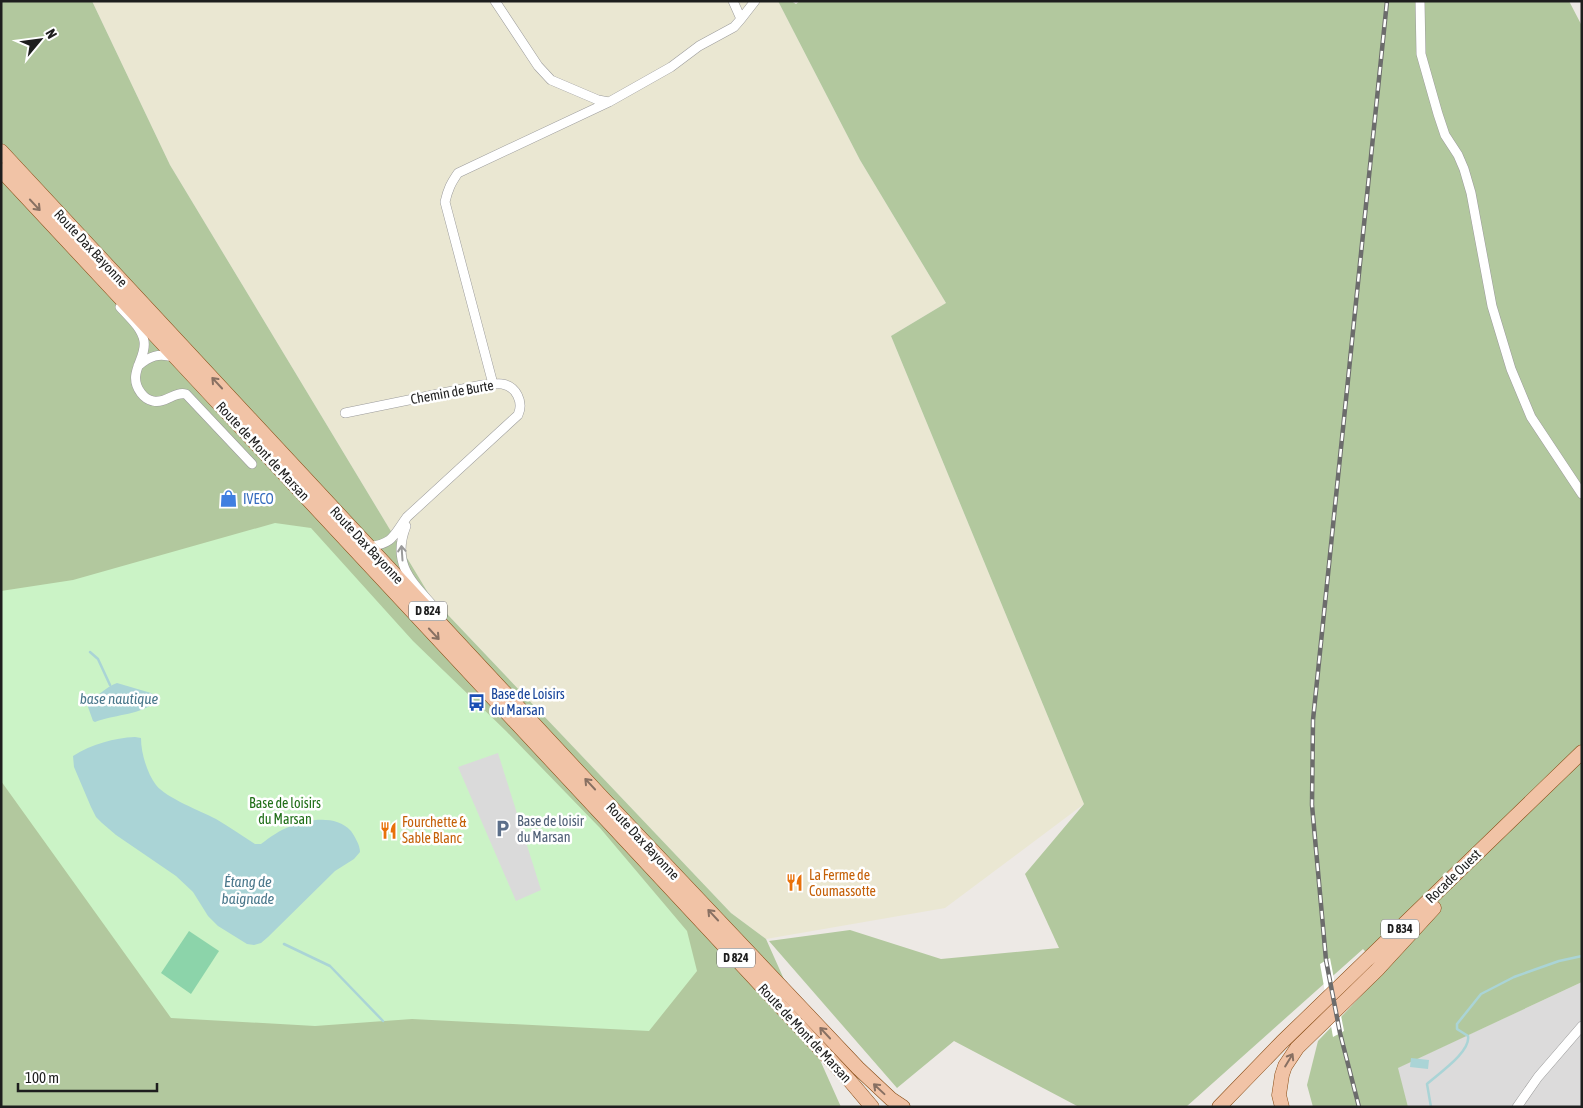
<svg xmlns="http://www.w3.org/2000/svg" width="1583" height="1108" viewBox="0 0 1583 1108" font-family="'Asap Condensed',sans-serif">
	<rect width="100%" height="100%" fill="#ede9e5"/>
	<path fill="#dcdbdb" d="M1582 982V1107H1408L1397 1068Z"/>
	<path fill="#eae7d2" d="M92 1H778L860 160 946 303 891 336 1084 804 945 908 766 939 731 913 430 596 170 165Z"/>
	<path fill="#b2c89e" d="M1 1H92L170 165 430 596 731 913 766 939 841 1107H1Z
		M778 1H791L796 4 800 1H1569L1582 26V982L1398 1068 1408 1107H1313L1307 1085 1318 1041 1384 972 1363 949 1186 1107H1079L954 1041 897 1088 769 941 850 930 941 959 1059 948 1025 874 1084 804 891 336 946 303 860 160Z"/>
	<path fill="#cbf3c6" d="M275 523 311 528 413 641 506 731 600 828 687 931 697 971 649 1031 412 1019 315 1026 171 1018 1 781V591L73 580Z"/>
	<path fill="#8cd4aa" d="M189 931 219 951 191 994 161 973Z"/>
	<path fill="#dadada" d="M498 753 541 890 516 901 458 767Z"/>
	<path fill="#aad4d6" d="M117 683 151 693 155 696 152 704C138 715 112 715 95 722L93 721 88 707 90 700C100 695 107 686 117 683Z
		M135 737 141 738C141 753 147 773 156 785 166 798 201 811 216 819 230 827 242 836 255 844H261C270 837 280 830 291 826 310 819 336 815 351 831 355 837 360 845 360 852L354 859 335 871 268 937 261 943 254 945 247 944 218 926 208 916 193 892 176 876 116 835 102 823 96 817 91 807 74 767 73 756C92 744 114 738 135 737Z
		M1411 1058 1429 1060 1428 1069 1410 1067Z"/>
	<path fill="#fff" d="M1330 958 1344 1031 1333 1037 1320 964Z"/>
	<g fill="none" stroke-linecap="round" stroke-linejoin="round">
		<path stroke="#aad4d6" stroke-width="2.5" d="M90 652 98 659 110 685
			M284 944 330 966 383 1021
			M1431 1107 1427 1084C1438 1074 1471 1052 1468 1036L1457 1029V1024L1481 994 1514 977 1559 961 1582 956"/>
		<defs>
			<path id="minor" d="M495 1 538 66 551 80 598 100 609 102
				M1420 1 1421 54 1438 114 1445 135 1458 155 1464 169 1471 193 1492 306 1511 369 1531 417 1582 494
				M741 19 755 1
				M120 307C129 317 142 328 144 341 147 359 126 373 141 393 144 397 148 400 153 401 166 404 174 391 186 394L252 464
				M138 366C150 356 158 353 173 357
				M493 384 445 202C448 189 451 183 458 173L609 102 671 67 699 46 734 27 741 19 733 1
				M345 413 482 385C489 385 496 383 502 384 516 386 524 402 518 415L407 517C393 536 394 543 369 547
				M406 526C391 564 412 582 435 608
				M1517 1107 1538 1077 1582 1026"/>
			<path id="primary" d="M1 151 600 795 858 1068 891 1099 903 1107
				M1 170 850 1081 872 1107
				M1219 1107 1282 1042 1582 752
				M1282 1107 1279 1095 1282 1075 1285 1066 1297 1048 1377 970 1434 908"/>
		</defs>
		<use href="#minor" stroke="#9b9b9b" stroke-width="10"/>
		<use href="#primary" stroke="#864911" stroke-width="15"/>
		<use href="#minor" stroke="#fff" stroke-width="9"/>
		<use href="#primary" stroke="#f1c3a6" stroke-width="14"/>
		<defs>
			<path id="rail" d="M1359 1107 1340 1033 1326 960 1312 805 1313 720 1387 1"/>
		</defs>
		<use href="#rail" stroke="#6c6c6c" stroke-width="4.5"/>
		<use href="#rail" stroke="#fff" stroke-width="2.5" stroke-dasharray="8" stroke-linecap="butt"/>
	</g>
	<defs><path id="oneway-shaft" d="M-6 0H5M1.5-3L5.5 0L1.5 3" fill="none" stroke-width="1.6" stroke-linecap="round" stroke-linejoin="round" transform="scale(1.25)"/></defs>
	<g stroke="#887062">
		<use href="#oneway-shaft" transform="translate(35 205) rotate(47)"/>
		<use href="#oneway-shaft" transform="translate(217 383) rotate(-133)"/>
		<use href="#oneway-shaft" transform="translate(434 634) rotate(47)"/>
		<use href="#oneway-shaft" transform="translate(590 784) rotate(-133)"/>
		<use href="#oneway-shaft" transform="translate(713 915) rotate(-133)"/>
		<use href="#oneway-shaft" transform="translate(825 1033) rotate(-133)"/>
		<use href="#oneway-shaft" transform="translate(1289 1060) rotate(-59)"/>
		<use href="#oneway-shaft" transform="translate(879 1089) rotate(-137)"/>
	</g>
	<use stroke="#9a9a9a" href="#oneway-shaft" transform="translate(402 553) rotate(-94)"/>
	<defs>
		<symbol id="shop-bare" viewBox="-9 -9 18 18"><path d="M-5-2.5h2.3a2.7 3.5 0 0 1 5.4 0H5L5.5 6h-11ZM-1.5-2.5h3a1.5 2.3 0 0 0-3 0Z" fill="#3f7fe0" stroke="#fff" stroke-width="2.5" paint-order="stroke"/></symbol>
		<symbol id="bus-bare" viewBox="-9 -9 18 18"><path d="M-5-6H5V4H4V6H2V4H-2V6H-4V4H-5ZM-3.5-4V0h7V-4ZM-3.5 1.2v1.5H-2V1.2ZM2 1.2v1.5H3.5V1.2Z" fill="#1a4fb4" stroke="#fff" stroke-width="2.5" paint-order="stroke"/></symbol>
		<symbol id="parking-bare" viewBox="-9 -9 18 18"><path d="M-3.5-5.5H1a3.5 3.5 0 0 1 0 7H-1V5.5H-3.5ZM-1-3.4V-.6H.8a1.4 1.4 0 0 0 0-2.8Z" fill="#5c6f8a" stroke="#fff" stroke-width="2.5" paint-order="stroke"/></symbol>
		<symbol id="restaurant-bare" viewBox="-9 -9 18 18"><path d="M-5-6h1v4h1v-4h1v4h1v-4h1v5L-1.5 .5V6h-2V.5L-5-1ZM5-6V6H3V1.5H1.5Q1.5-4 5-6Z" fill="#e8710a" stroke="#fff" stroke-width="2.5" paint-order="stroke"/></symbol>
	</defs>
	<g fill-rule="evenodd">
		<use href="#shop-bare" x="216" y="486" width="25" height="25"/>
		<use href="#bus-bare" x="464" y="690" width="25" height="25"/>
		<use href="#parking-bare" x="490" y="816" width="25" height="25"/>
		<use href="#restaurant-bare" x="376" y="818" width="25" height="25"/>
		<use href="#restaurant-bare" x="782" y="870" width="25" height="25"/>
	</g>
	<g text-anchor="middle" stroke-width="5" stroke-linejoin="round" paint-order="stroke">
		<g fill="#fff" stroke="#626262" stroke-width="1">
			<rect x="409" y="601.5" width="38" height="19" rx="4"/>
			<rect x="1381" y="919.5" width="38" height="19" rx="4"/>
			<rect x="717" y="948.5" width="38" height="19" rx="4"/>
		</g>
		<g font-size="12" font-weight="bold" fill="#1e1e1e">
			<text x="428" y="615">D 824</text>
			<text x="1400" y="933">D 834</text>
			<text x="736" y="962">D 824</text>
		</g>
		<g font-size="14" fill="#1e1e1e" stroke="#fff">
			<text transform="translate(91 248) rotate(47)" y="5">Route Dax Bayonne</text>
			<text transform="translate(452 392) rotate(-10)" y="5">Chemin de Burte</text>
			<text transform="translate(263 451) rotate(47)" y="5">Route de Mont de Marsan</text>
			<text transform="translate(367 545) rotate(47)" y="5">Route Dax Bayonne</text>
			<text transform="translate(643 841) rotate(47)" y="5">Route Dax Bayonne</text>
			<text transform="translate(1453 876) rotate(-44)" y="5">Rocade Ouest</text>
			<text transform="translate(805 1033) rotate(47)" y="5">Route de Mont de Marsan</text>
		</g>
		<g font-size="14" fill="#366cbe" stroke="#fff" text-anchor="start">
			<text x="243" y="504">IVECO</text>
		</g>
		<g font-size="14" fill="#164399" stroke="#fff" text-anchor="start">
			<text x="491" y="699">Base de Loisirs<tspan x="491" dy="16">du Marsan</tspan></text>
		</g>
		<g font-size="14" fill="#216f18" stroke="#fff">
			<text x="285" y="808">Base de loisirs<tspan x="285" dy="16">du Marsan</tspan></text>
		</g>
		<g font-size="14" fill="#4e5e75" stroke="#fff" text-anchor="start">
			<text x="517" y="826">Base de loisir<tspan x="517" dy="16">du Marsan</tspan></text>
		</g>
		<g font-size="14" fill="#c56008" stroke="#fff" text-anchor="start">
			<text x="402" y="827">Fourchette &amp;<tspan x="402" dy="16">Sable Blanc</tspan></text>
			<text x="809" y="880">La Ferme de<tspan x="809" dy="16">Coumassotte</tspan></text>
		</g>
		<g font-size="15" font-style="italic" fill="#4b788c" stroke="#fff">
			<text x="119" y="704">base nautique</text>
			<text x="248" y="887">Étang de<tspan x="248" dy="17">baignade</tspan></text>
		</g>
	</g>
	<rect width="1583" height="1108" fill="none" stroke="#1e1e1e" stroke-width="5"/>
	<g transform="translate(40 40) rotate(61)" stroke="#ffffff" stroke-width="4" paint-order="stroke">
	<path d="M0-4L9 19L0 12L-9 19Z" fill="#1e1e1e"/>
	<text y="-8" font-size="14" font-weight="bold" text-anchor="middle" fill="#1e1e1e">N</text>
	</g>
	<path d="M18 1083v8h139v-8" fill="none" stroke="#1e1e1e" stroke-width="2.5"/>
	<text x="25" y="1083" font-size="15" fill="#1e1e1e" stroke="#ffffff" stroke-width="4" paint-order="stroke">100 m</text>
</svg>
